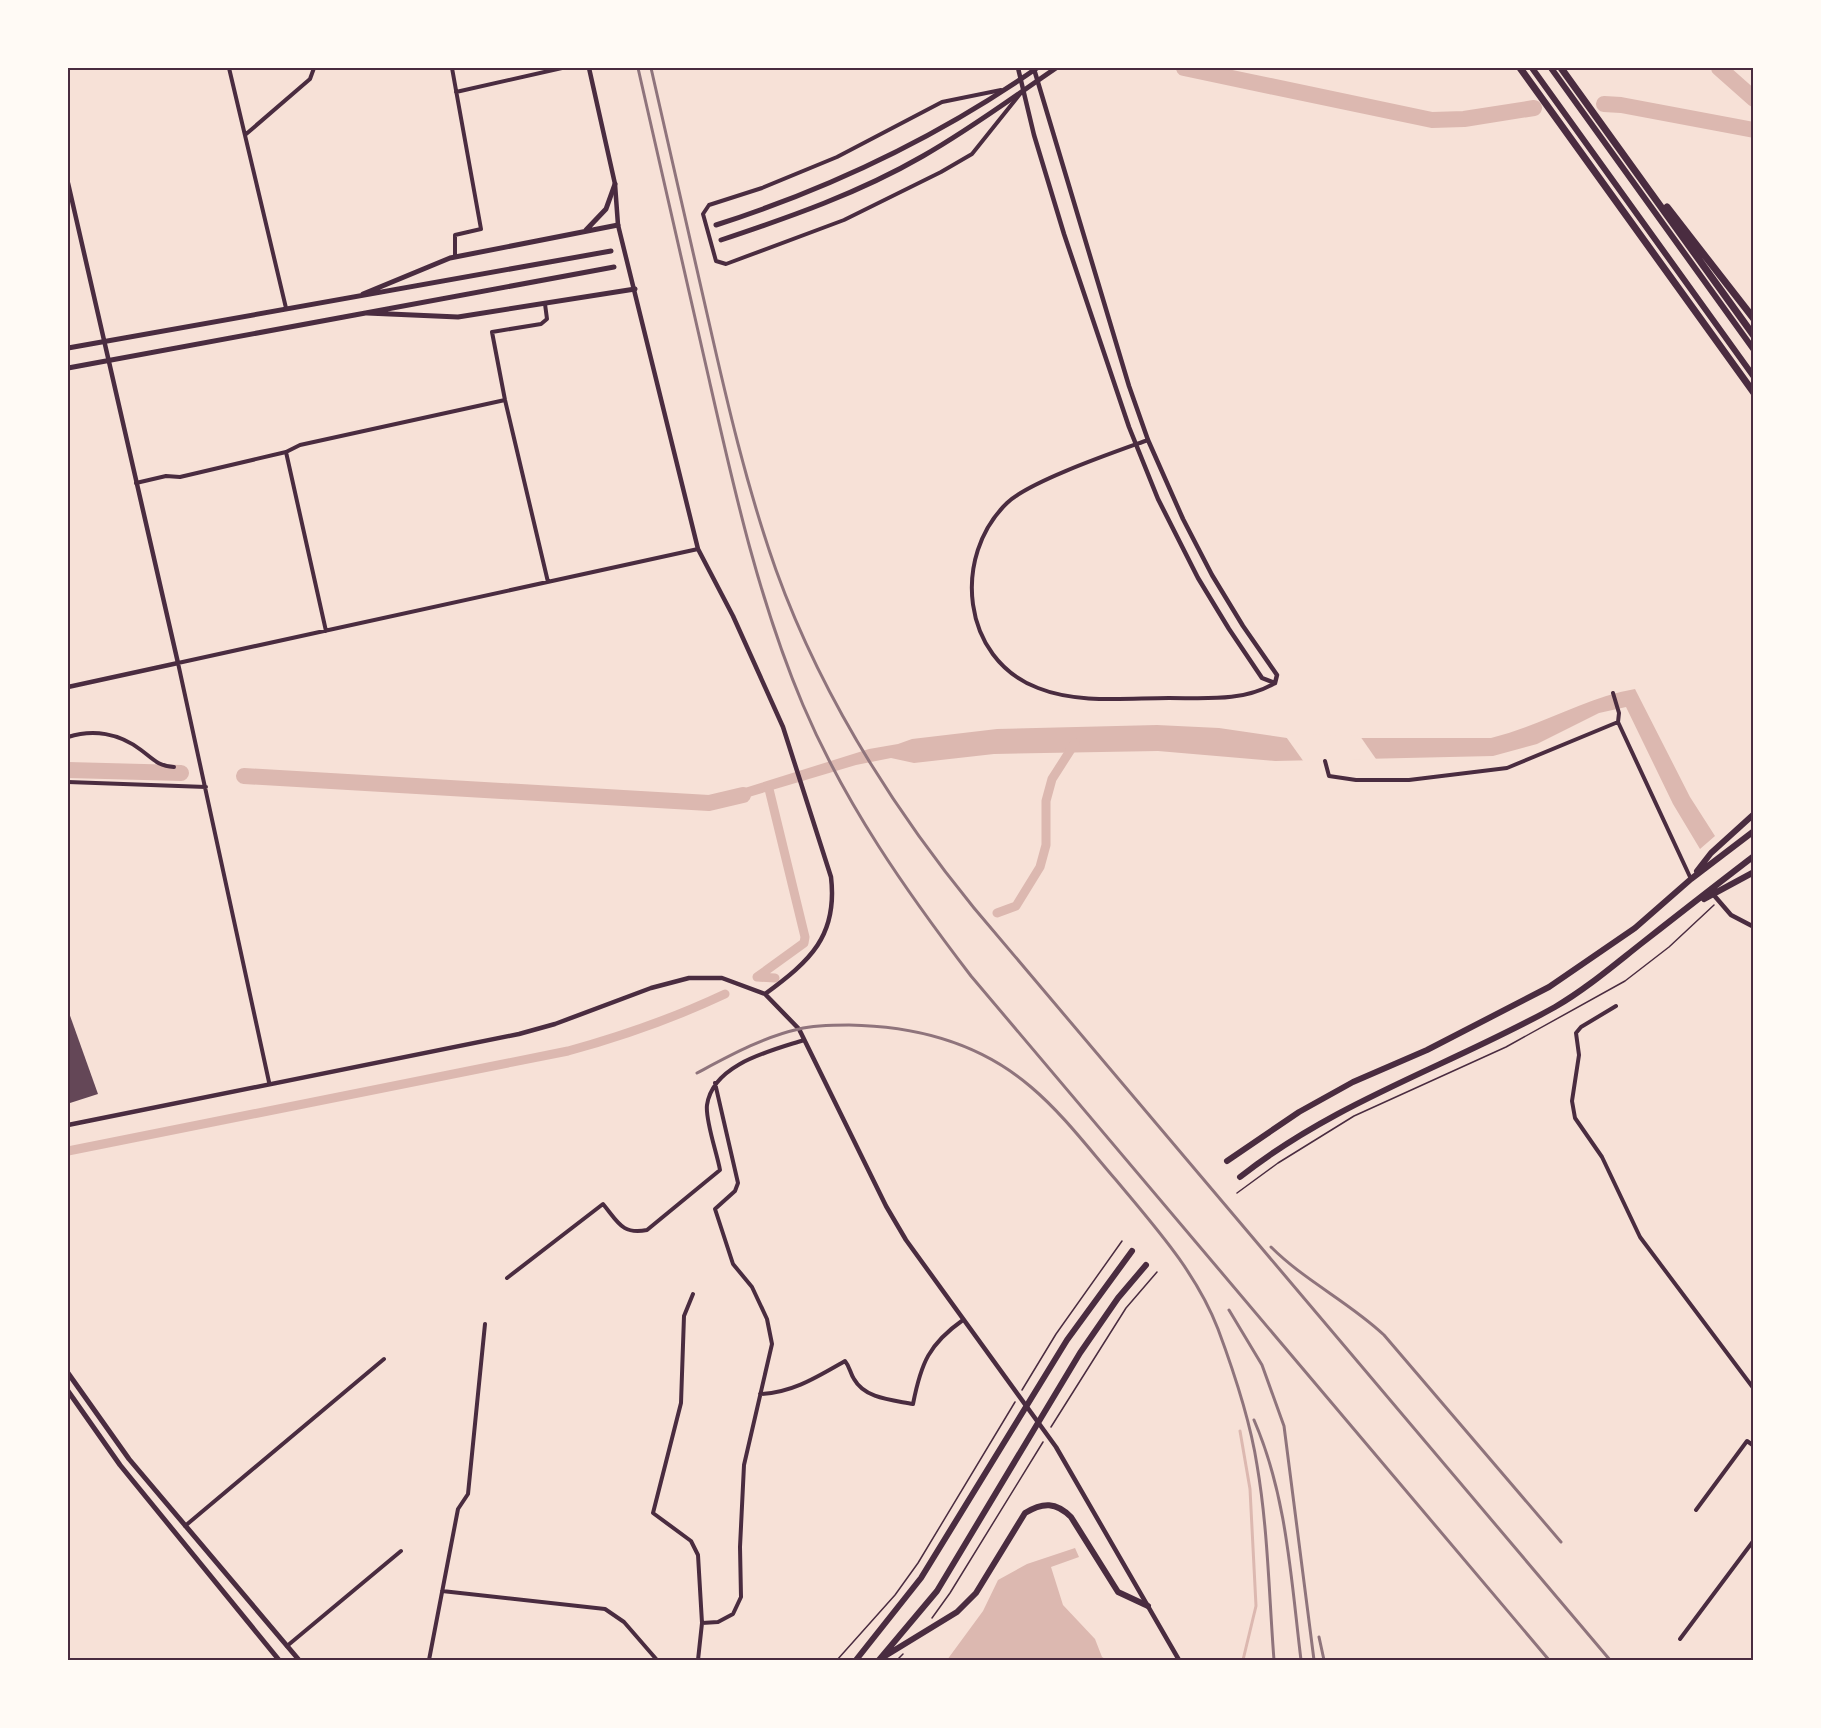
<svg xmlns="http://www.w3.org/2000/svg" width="1821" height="1728" viewBox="0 0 1821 1728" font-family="'Public Sans',sans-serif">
	<rect width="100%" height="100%" fill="#f7e1d7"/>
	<path fill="#dcb8b0" d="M1635 689 1690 797 1715 836 1700 849 1673 804 1626 707 1599 713 1537 744 1493 756 1275 761 1158 751 994 754 914 763 891 758 856 765 722 805 719 796 869 749 898 744 912 739 997 729 1157 725 1219 728 1287 738H1491C1541 726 1584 698 1635 689Z
		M1075 1548 1079 1557 1051 1567 1063 1605 1095 1639 1102 1657 1107 1660H947L983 1611 998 1580 1027 1564Z"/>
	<path fill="#f7e1d7" d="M1284 734 1360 736 1376 759 1304 762Z"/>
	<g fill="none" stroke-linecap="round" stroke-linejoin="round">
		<path stroke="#dcb8b0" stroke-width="3" d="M1240 1431 1250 1489 1256 1606 1243 1660"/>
		<path stroke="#dcb8b0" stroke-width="9" d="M997 913 1016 906 1040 867 1046 845V801L1052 779 1075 743
			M757 977 804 943 805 937 769 789
			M757 977 775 978
			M68 1151 568 1051C623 1036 674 1018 725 994"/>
		<path stroke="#dcb8b0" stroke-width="16" d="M1184 68 1432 120 1464 119 1534 108
			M1719 68 1754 99
			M1604 104 1621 105 1754 130
			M68 770 181 773
			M244 776 709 803 743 795"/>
	</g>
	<path fill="#644757" d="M68 1010 98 1094 70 1103 68 1102Z"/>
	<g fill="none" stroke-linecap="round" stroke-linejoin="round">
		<path stroke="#4a2c40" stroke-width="1.5" d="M1237 1193 1278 1163 1354 1116 1506 1047 1625 981 1669 947 1714 905
			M1022 1390 1056 1334 1122 1241
			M1051 1427 1126 1308 1157 1272
			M932 1618 950 1593 1043 1442
			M837 1660 895 1595 918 1563 1015 1402
			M897 1660 903 1654"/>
		<path stroke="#4a2c40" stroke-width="4" d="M229 68 286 308
			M452 68 481 229 455 235V257
			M1001 90 942 102 837 157 762 188 709 205 703 214 716 261 726 264 844 220 941 172 972 154 1020 94
			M456 92 562 68
			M245 135 310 79 314 68
			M545 304 547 319 541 324 492 332 505 400 548 582
			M1148 440C1115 452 1030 481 1007 503 952 556 961 659 1038 688 1078 704 1127 698 1169 698 1205 698 1243 702 1275 683
			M286 452 326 631
			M136 483 166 476 180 477 286 452 300 445 505 400
			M1613 693 1619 713 1618 722
			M68 737C93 729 119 733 141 750 153 759 158 766 174 767
			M1325 761 1329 776 1356 780H1409L1507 768 1618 722 1691 879
			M68 782 206 787
			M1616 1006 1581 1027 1576 1033 1579 1055 1572 1101 1575 1118 1602 1157 1640 1237 1754 1389
			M269 1082 178 663 698 549
			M507 1278 603 1204C618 1222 622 1235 647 1230L720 1170C717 1153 705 1120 707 1105 713 1064 770 1051 804 1040
			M693 1294 684 1316 681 1403 653 1513 691 1541 698 1555 702 1623
			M760 1394C792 1393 817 1377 845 1361 850 1367 850 1373 854 1379 865 1399 893 1400 913 1404 921 1363 929 1344 963 1320
			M1696 1510 1747 1441 1754 1446
			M185 1526 384 1359
			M442 1591 605 1609 624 1622 657 1660
			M1680 1639 1754 1540
			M287 1646 401 1551
			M429 1660 458 1509 468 1494 485 1324
			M698 1660 702 1623 718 1622 733 1614 741 1597 740 1547 744 1465 772 1344 767 1319 752 1287 733 1264 715 1209 735 1191 738 1183 715 1083"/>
		<path stroke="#4a2c40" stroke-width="4.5" d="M589 68 615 184 618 225 698 549 733 616 783 727 831 877C838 936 810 961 765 994
			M1018 68 1034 135 1064 234 1129 427 1158 499 1198 578 1229 629 1262 678 1275 683 1277 675 1243 626 1212 575 1183 519 1148 440 1129 386 1034 69
			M68 183 178 663 68 687
			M1712 893 1731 915 1754 927
			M68 1125 519 1034 555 1024 651 988 689 978H722L765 994 799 1029 886 1206 906 1240 1056 1447 1179 1660"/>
		<path stroke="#4a2c40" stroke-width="5" d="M716 225C831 188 938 137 1037 68
			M586 230 606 209 615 184
			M721 240C790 217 859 193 923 156 969 130 1012 98 1056 68
			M363 294 450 258 618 225
			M367 313 458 317 635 289
			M68 348 611 251
			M68 368 614 267
			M68 1373 129 1459 299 1660
			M68 1391 120 1465 279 1660"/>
		<path stroke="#4a2c40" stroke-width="6" d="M1697 871 1711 853 1754 814
			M1704 899 1754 872
			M1227 1161 1299 1112 1353 1082 1427 1050 1549 987 1635 928 1691 879 1754 831
			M1240 1177C1336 1101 1449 1066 1555 1007 1586 989 1614 965 1642 943 1679 914 1716 885 1754 856
			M885 1656 957 1612 976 1593 1025 1513C1043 1502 1056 1502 1071 1517L1118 1592 1148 1606
			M856 1660 921 1578 1067 1340 1132 1251
			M879 1660 937 1591 1080 1353 1118 1298 1146 1265"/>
		<path stroke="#4a2c40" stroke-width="6" d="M1532 68 1754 377
			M1551 68 1754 350"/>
		<path stroke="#4a2c40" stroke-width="7" d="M1520 68 1754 393
			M1561 68 1754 336
			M1667 207 1754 319"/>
		<path stroke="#8f747c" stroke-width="3" d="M638 68C662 171 685 275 709 379 734 489 759 601 803 705 845 804 906 891 971 976L1549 1660
			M651 68C670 151 689 234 708 318 727 402 747 488 776 570 821 695 891 806 974 908L1610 1660
			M697 1073C729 1056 763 1037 799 1029 815 1025 832 1025 849 1025 915 1026 980 1043 1031 1087 1063 1114 1089 1149 1116 1180 1155 1227 1196 1272 1218 1329 1234 1372 1250 1419 1257 1465 1268 1529 1269 1596 1274 1660
			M1271 1247C1305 1281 1349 1302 1384 1335L1561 1542
			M1229 1310 1262 1365 1284 1426 1314 1660
			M1254 1420C1287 1496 1291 1579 1301 1660
			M1319 1637 1324 1660"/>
	</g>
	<rect width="1821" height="1728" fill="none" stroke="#fffaf5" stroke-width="138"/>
	<rect x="69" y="69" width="1683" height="1590" fill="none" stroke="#4a2c40" stroke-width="2"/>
</svg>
